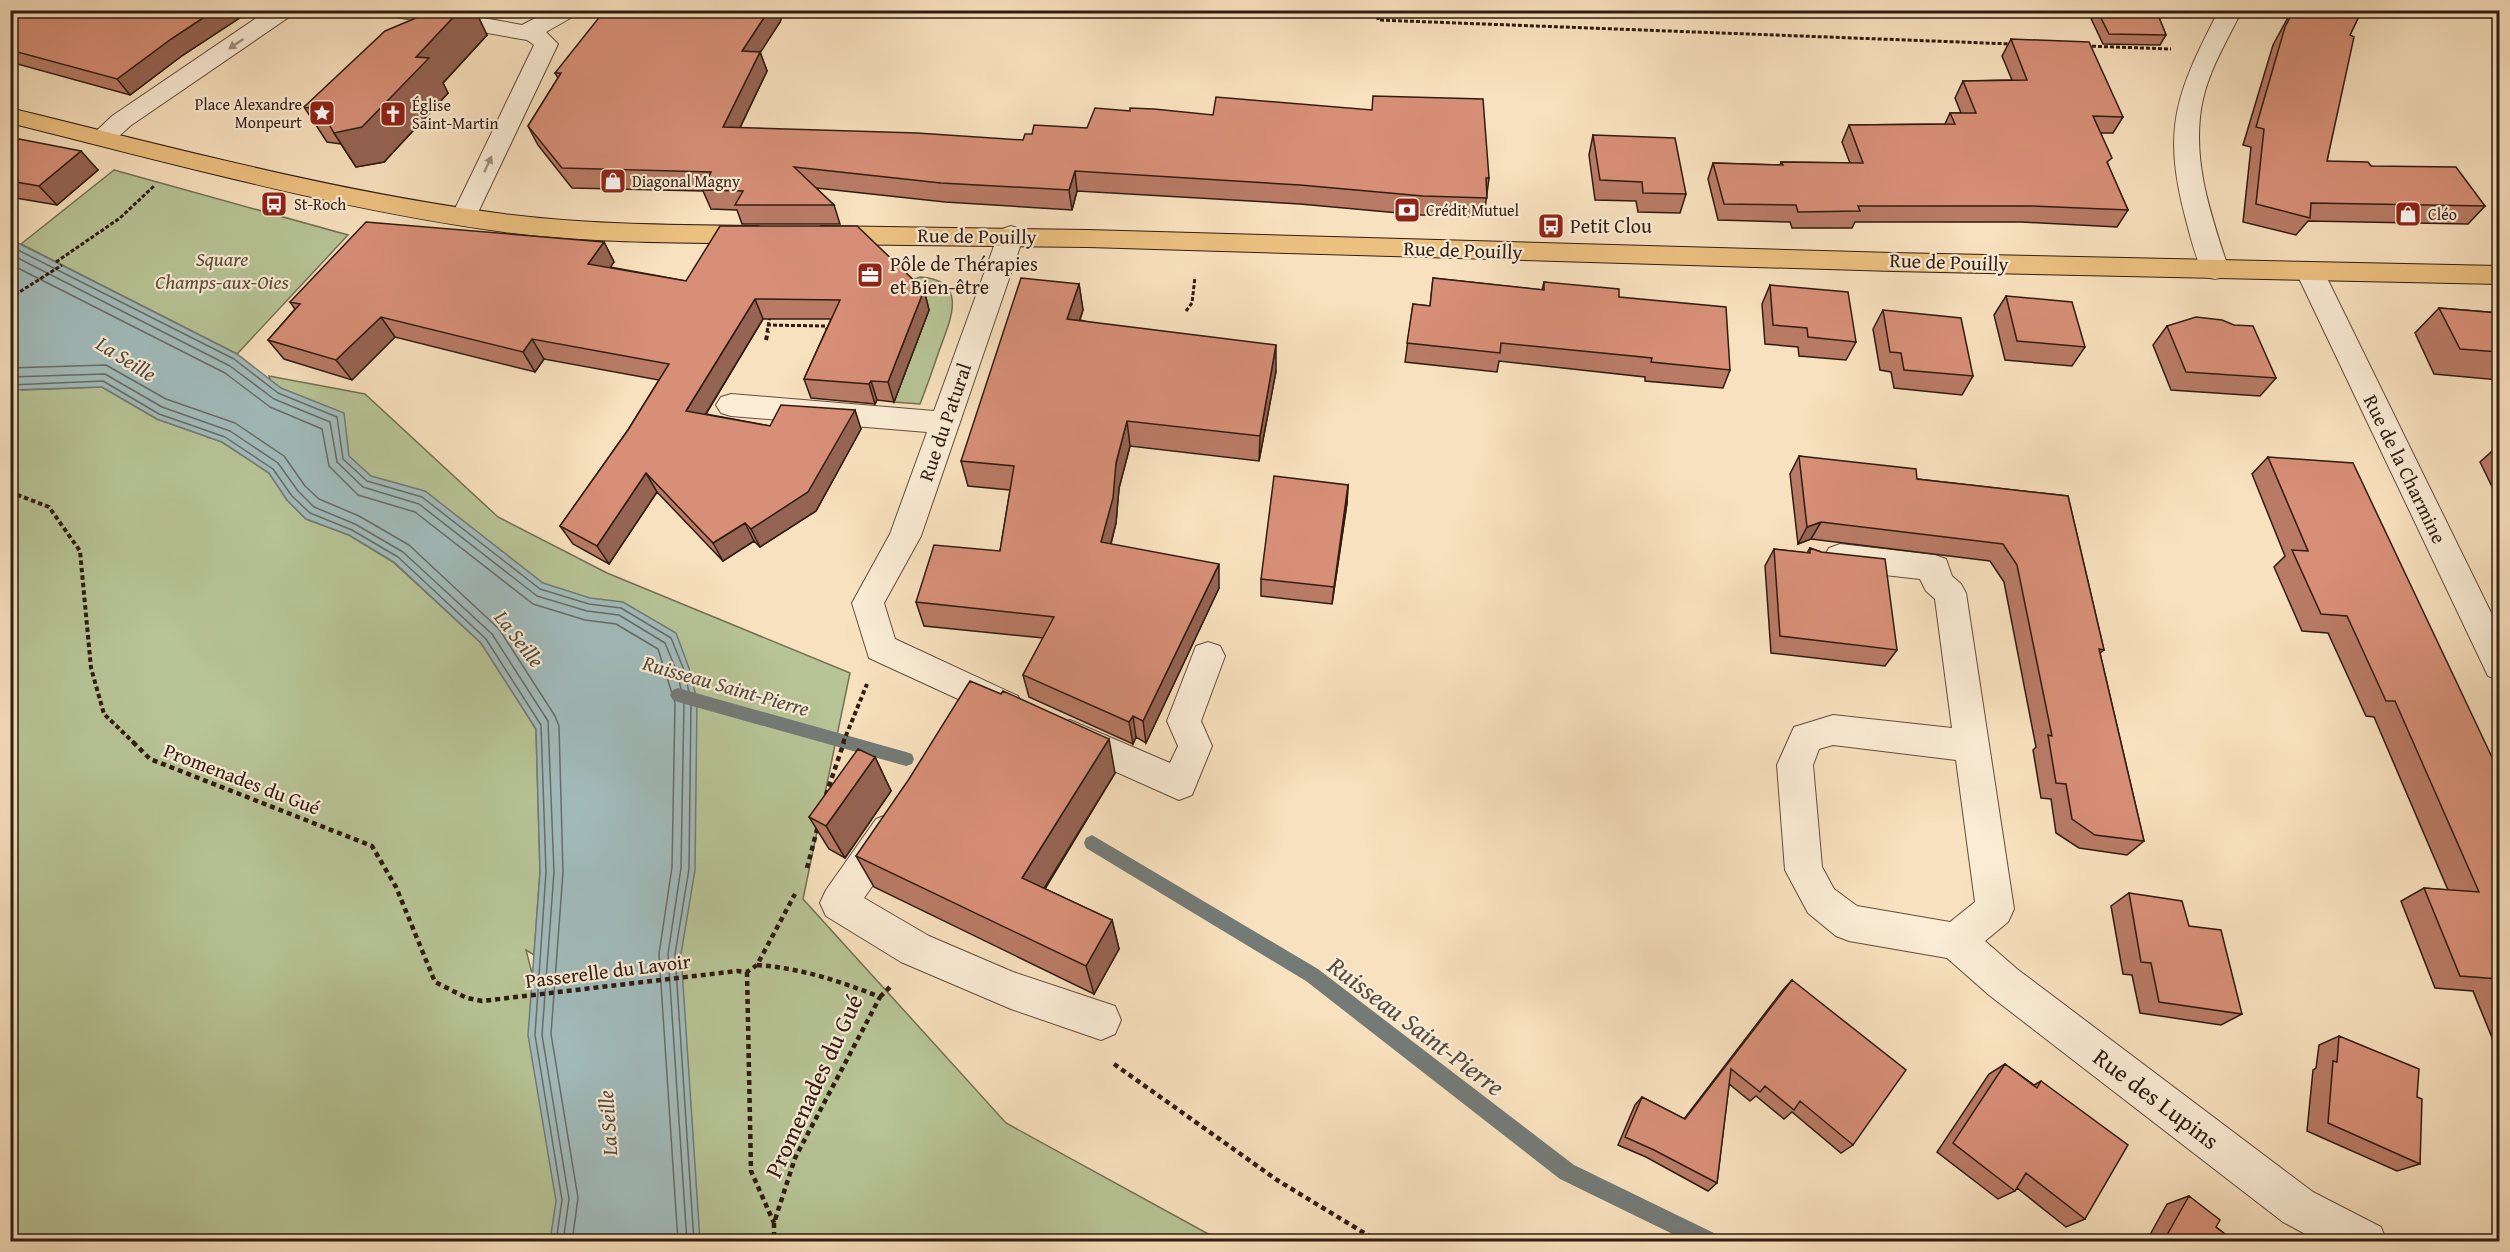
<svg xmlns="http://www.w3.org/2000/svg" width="2510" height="1252" viewBox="0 0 2510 1252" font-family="'Gentium Book Plus',serif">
	<rect width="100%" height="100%" fill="#f8e1be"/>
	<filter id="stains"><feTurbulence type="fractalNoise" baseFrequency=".00333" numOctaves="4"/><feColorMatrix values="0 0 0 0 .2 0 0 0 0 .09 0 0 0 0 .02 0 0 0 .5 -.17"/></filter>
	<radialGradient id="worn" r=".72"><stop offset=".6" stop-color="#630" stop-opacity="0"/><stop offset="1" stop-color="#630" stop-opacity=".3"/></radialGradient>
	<path fill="#b7c496" stroke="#747054" stroke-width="1.5" d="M114 170 348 235 237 354 21 244Z
		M920 277C970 280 950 321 939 351 933 369 927 386 920 404L894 402 929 310 902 284Z
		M269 376 365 394 498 517 607 573 850 673 803 899 1006 1123 1221 1241H684L600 708 277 402Z
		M10 385 22 390 102 387 157 419 222 442 269 473 287 500 306 519 349 535 393 562 481 643 536 729 540 872 534 955 526 950 602 1241H11Z"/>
	<path fill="#a1bbbb" stroke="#747b77" stroke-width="1.5" d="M10 239 237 354 281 388 344 413 349 456 371 476 425 491 543 583 590 598 623 602 676 633 689 668 697 700 695 870 681 954 700 1241H550L556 1201 528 1035 540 872 536 729 481 643 394 562 349 535 306 519 287 500 269 473 222 442 157 419 102 387 11 390Z"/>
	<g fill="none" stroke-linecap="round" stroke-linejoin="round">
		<path stroke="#696c66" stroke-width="1.5" d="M10 246 234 359 278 393 337 417 343 459 367 481 422 497 540 589 589 604 621 608 671 638 684 670 691 701 689 869 675 954 694 1242
			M10 254 230 366 274 399 330 422 337 462 363 487 419 504 537 596 587 611 619 615 665 643 677 672 684 702 681 868 668 954 687 1242
			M10 264 225 373 270 407 322 429 329 466 358 495 415 512 533 604 585 620 616 624 658 649 675 703 672 867 659 954 678 1242
			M10 368 106 365 166 399 235 423 284 456 305 486 319 499 359 516 409 545 499 629 555 716 559 726 563 872 551 1034 578 1198 572 1242
			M10 377 105 374 162 407 230 431 278 463 298 491 314 507 355 524 403 552 492 634 548 721 554 872 542 1035 569 1199 563 1242
			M10 385 103 381 159 414 225 437 273 469 292 496 310 513 352 530 398 557 486 639 541 725 546 872 535 1035 562 1200 556 1242"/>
		<path fill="#747b77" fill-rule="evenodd" d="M678 688 906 752 912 754 914 759 912 764 906 766 678 702 673 700 670 695 673 690Z
			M1092 835 1318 969 1574 1165 1718 1235 1721 1242H1689L1560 1179 1306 981 1086 848 1084 843 1086 838Z"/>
		<defs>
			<path id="minor" d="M268 10H295L292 15 130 126C118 137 110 147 93 143L90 137 112 116Z
				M385 10H439L522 25 551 10H579L576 15 546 32 558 44 473 223 464 226 455 223 451 217 534 45 527 40 396 17 388 15Z
				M2219 10H2242C2228 39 2210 68 2203 99 2190 157 2211 215 2229 270L2225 277 2215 279 2205 277C2196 260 2191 239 2186 220 2161 127 2177 92 2219 10Z
				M1011 226 1020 229 1024 235 921 536 884 603 895 639 1018 696 1023 706 1018 716 1006 721 869 658 852 603 890 534 927 432 731 416 721 413 716 405 721 397 731 394 934 411 998 235 1002 229Z
				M2310 263 2320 265 2324 272 2500 631V680L2488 676 2296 272 2300 265Z
				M1840 544 1935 555 1946 559 1952 576 1961 584 1966 593 2014 909 2008 922 1985 941 2017 969 2313 1192 2381 1227 2387 1242H2320L2283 1222 1989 995 1947 958 1849 941 1836 936 1808 913 1785 870 1777 765 1794 727 1833 715 1952 728 1935 599 1926 591 1920 579 1840 570 1829 566 1824 557 1829 548ZM1833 745 1956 760 1975 902 1950 922 1857 906 1834 889 1822 867 1813 765 1819 749Z
				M1208 642 1220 646 1225 656 1201 721 1212 746 1192 795 1179 800 1058 746 1053 735 1058 724 1070 720 1170 763 1178 746 1167 721 1196 646Z
				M889 814 902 819 907 831 902 843 864 898 929 936 1013 972 1115 1006 1121 1020 1115 1034 1101 1040 1011 1009 901 962 826 916 820 903 826 890 876 819Z"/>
			<path id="major" d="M10 108C174 148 336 192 504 214 588 225 673 225 758 226L767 229 771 235 767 241 758 244C673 242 588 243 504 232 336 209 174 164 10 123Z
				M822 226 1088 230 1893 253 2500 266V284L1893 271 1088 247 822 244 813 241 809 235 813 229Z"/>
		</defs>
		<use href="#minor" stroke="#634d3c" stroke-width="2"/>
		<use href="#major" stroke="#311c11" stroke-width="2"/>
		<path stroke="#311c11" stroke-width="3" stroke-dasharray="4 2" stroke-linecap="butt" d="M1378 10V20L2012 44
			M2086 46 2171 49
			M56 262 120 218 154 186
			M10 298 62 265
			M1186 311 1192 303 1195 277
			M767 325 825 326 829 332
			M767 332 770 316"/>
		<path stroke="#311c11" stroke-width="4" stroke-dasharray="4.5 3" stroke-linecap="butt" d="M766 340 768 331
			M10 492 49 507 80 551 91 668 104 714 134 743
			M843 743 867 684"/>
		<path stroke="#311c11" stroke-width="4.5" stroke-dasharray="5 4" stroke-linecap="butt" d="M133 742 150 759 372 846 396 887 435 982 467 998 482 1001 737 971 747 972 757 965 795 894
			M826 795 844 742
			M807 868 818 826
			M757 965C801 968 839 981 880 997L795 1158 774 1223V1242
			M747 972 751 1171 774 1223
			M880 997 890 987
			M1114 1064 1277 1180 1379 1242"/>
		<use href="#minor" fill="#faecd5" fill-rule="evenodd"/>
		<use href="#major" fill="#ecc07f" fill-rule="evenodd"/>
	</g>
	<path fill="#b97b66" stroke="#311c11" stroke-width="1.5" d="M10 10 242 16 183 55 130 95 10 62Z
		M435 10H475L487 35 443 83 448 93 384 162 356 167 341 144 327 142 304 107Z
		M481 10H510L506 15Z
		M2087 10H2156L2166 35 2160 45 2103 44Z
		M2292 10H2362L2350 35 2327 161 2371 166 2485 206 2468 224 2308 221 2296 235 2243 222 2251 147 2243 145 2273 45Z
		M780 22 760 52 767 71 740 128 1489 178 1484 217 1421 215 1300 204 1077 191 1072 210 945 202 816 188 834 205 840 224H742L737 210 711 209 703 191 572 188 538 145 528 126 558 78 555 73Z
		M2011 39 2123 117 2113 133H2101L2108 165 2128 210 2117 227 2022 222H1855L1852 228H1792L1790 222 1718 220 1708 179 1713 163 1780 165 1781 162 1850 163 1842 142 1849 125 1945 124 1950 113H1961L1955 98 1963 81 2012 80 2002 56Z
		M1593 135 1686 194 1680 213 1638 212 1636 201 1595 200 1589 155Z
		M10 146 98 170 57 205 10 197Z
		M604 242 614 262 610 267 686 281 924 290 929 310 894 402 877 400 875 404 811 398 804 379 831 319H763L706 414 770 426 861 429 816 511 760 547 754 541 723 561 657 492 609 564 573 544 560 526 628 430 659 380 544 359 535 372 395 337 352 380 284 359 268 340 295 309 290 302Z
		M1433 278 1542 290 1544 282 1619 297 1730 370 1723 388 1645 381V377L1499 361 1497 372 1405 362 1413 304 1430 306Z
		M1079 284 1083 310 1080 320 1276 371 1259 461 1130 446 1119 488 1116 523 1111 544 1219 588 1146 743 1136 737 1133 744 1029 697 1023 675 1043 638 924 626 916 602 1000 551 1010 490 968 486 961 461Z
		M1770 285 1856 342 1846 360 1799 356 1798 347 1765 344 1762 304Z
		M2006 296 2085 347 2072 366 2005 360 1994 315Z
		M2439 308 2499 313V380L2434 374 2415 333Z
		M1883 310 1973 376 1962 395 1894 388 1891 372 1880 370 1873 329Z
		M2167 326 2276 378 2260 396 2171 390 2153 345Z
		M2499 445V501L2480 462Z
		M1799 456 1917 479 2068 496 2104 650 2100 653 2144 841 2127 855 2079 848 2056 833 2051 799 2041 798 2033 750 2036 747 2004 582 1990 561 1811 539 1798 544 1790 474Z
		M2268 457 2499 772V1040H2493L2473 991 2435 988 2401 901 2424 888 2448 890 2374 717 2366 716 2328 633 2302 631 2274 567 2285 556 2252 474Z
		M1348 485 1347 503 1332 604 1261 596V579Z
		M1810 548 1821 552 1897 650 1885 666 1771 653 1765 566 1774 549 1807 553Z
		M875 757 891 791 845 858 829 849 809 817Z
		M1115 773 1045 889 1112 920 1119 949 1094 994 874 887 856 856Z
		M2129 893 2189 926 2242 1014 2221 1025 2140 1013 2132 975 2123 974 2111 906Z
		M1792 980 1853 1145 1841 1153 1792 1112 1784 1119 1756 1096 1750 1101 1729 1084 1717 1183 1708 1191 1646 1157 1618 1145 1635 1105 1642 1097 1684 1119 1782 991Z
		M2339 1036 2417 1097 2420 1164 2397 1171 2307 1131 2313 1070 2316 1068 2319 1045Z
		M2005 1064 2034 1085 2041 1081 2085 1219 2066 1227 2017 1188 2015 1191 1998 1199 1937 1152 1989 1074Z
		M2189 1196 2216 1227 2235 1242H2146L2167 1204Z"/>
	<path fill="#966453" stroke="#311c11" stroke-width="1.5" d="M215 10H252L183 55 130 95 117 79 171 39Z
		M460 10H475L487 35 443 83 448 93 384 162 356 167 334 133 416 57Z
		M503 10H510L506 15Z
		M769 10H785L780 22 749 70 742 51Z
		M760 52 767 71 731 146 723 127Z
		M81 151 98 170 57 205 39 186Z
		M1075 171 1077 191 1072 210 1069 190Z
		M604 242 614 262 599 284 588 264Z
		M1079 284 1083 310 1071 345 1067 319Z
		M924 290 929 310 894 402 888 382Z
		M755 299 763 319 696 430 686 411Z
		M381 317 395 337 352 380 336 360Z
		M532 339 544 359 535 372 523 352Z
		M1276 345V371L1259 461 1260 436Z
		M871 381 877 400 875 404 869 384Z
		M855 410 861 429 816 511 760 547 751 529Z
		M1127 421 1130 446 1119 488 1116 523 1105 566 1101 542 1116 463Z
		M646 473 657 492 609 564 597 546Z
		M1348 485 1347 503 1332 604 1334 587Z
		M1821 522 1811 539 1798 544 1807 527Z
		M745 523 754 541 723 561 713 543Z
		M1219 564V588L1146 743 1143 721Z
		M1133 716 1136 737 1133 744 1129 722Z
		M1109 739 1115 773 1032 908 1022 878Z
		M875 757 891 791 845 858 826 826Z
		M1112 920 1119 949 1094 994 1086 966Z"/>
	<path fill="#d78f77" stroke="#311c11" stroke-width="1.5" d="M10 10H215L171 39 117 79 10 50V18L13 17 10 16Z
		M435 10H460L416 57 429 58 362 127 334 133 321 110 304 107 385 31Z
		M605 10H769L742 51 760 52 723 127 917 133 1023 140 1025 134H1032L1034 125 1087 128 1095 108 1130 111V108L1154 109 1213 115 1216 97 1372 110 1373 96 1483 99 1489 178H1486L1487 198 1423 196 1300 185 1075 171 1069 190 941 183 794 167 834 205H735L743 191 703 190 711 172 562 168 528 126 561 73H555Z
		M2097 10H2156L2166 35 2109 34Z
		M2294 10H2362L2350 35 2354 37 2327 161 2368 162 2371 166 2456 167 2485 206 2311 203 2310 218 2256 204 2264 129 2256 127 2285 27Z
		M2011 39 2089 42 2123 117 2093 116 2112 158 2107 162 2128 210 2032 206H1858L1860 211 1798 212 1796 205 1724 204 1713 163 1783 165 1781 162 1863 163 1849 125 1955 124 1950 113H1976L1963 81 2027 80Z
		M1593 135 1675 138 1686 194 1643 193 1642 182 1600 180Z
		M19 139 81 151 39 186 10 181V146Z
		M366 222 604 242 588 264 686 281 720 226H857L924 290 888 382 871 381 869 384 804 379 840 300 755 299 686 411 770 426 781 405 855 410 808 492 751 529 745 523 713 543 646 473 597 546 560 526 628 430 669 364 532 339 523 352 381 317 336 360 268 340 300 304 290 302Z
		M1021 278 1079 284 1067 319 1276 345 1260 436 1127 421 1116 463 1113 498 1101 542 1219 564 1143 721 1133 716 1129 722 1023 675 1054 617 916 602 934 545 1000 551 1014 466 961 461Z
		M1433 278 1544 290V282L1619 289V297L1726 307 1730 370 1651 362 1652 358 1501 343 1500 353 1407 343 1413 304 1430 306Z
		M1770 285 1848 292 1856 342 1808 337 1807 328 1773 325Z
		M2006 296 2072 302 2085 347 2017 341Z
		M2439 308 2499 313V352L2460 349Z
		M1883 310 1961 318 1973 376 1904 370 1901 353 1890 352Z
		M2196 317 2222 320 2234 325 2253 326 2276 378 2186 372 2167 326Z
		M1799 456 1916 469 1917 479 2068 496 2104 650 2099 649 2144 841 2095 835 2072 819 2066 784 2056 783 2048 735 2052 736 2017 565 2003 544 1821 522 1807 527Z
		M2268 457 2353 463 2499 772V981V979L2460 976 2424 888 2479 892 2395 701H2386L2347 616 2321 614 2292 550 2308 551Z
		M1274 476 1348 485 1334 587 1261 579Z
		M1810 548 1821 552 1885 559 1897 650 1780 636 1774 549 1810 553Z
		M970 681 1001 694 1003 691 1109 739 1022 878 1112 920 1086 966 856 856 909 779Z
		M858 749 875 757 826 826 809 817Z
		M2129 893 2182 901 2189 926 2221 930 2242 1014 2159 1002 2151 963 2141 962Z
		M1792 980 1906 1070 1853 1145 1800 1101 1794 1110 1765 1086 1760 1092 1731 1069 1717 1183 1654 1150 1625 1137 1642 1097 1685 1119Z
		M2339 1036 2419 1069 2417 1097 2422 1099 2420 1164 2328 1123 2333 1061 2337 1062Z
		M2005 1064 2037 1088 2041 1081 2128 1145 2085 1219 2026 1173 2015 1191 1953 1143Z
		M2189 1196 2220 1220 2216 1227 2235 1242H2163Z"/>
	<defs><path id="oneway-solid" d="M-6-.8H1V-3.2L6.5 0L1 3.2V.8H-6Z" transform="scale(1.5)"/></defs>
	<g fill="#a08e7d">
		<use href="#oneway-solid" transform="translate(236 44) rotate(146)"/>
		<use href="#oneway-solid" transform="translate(488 164) rotate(-65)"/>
	</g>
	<defs>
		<symbol id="sight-square" viewBox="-11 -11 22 22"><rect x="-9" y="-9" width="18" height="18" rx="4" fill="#8f2418" stroke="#faecd5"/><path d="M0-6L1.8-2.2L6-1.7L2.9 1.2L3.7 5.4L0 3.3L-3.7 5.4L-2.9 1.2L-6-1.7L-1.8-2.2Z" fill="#fff"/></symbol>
		<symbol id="church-square" viewBox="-11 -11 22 22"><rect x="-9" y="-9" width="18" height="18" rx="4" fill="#8f2418" stroke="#faecd5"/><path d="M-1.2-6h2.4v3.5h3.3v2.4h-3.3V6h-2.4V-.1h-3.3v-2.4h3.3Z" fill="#fff"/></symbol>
		<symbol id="shop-square" viewBox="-11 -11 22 22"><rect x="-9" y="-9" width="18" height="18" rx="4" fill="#8f2418" stroke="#faecd5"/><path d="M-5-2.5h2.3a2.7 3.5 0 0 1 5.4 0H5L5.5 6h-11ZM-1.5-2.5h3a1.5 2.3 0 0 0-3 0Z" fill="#fff"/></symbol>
		<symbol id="bus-square" viewBox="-11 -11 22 22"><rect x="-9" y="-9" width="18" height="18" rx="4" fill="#8f2418" stroke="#faecd5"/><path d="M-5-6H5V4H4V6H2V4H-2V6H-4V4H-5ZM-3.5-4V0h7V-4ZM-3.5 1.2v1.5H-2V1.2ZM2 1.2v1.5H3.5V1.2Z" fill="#fff"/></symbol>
		<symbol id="bank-square" viewBox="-11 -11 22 22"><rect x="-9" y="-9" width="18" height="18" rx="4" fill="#8f2418" stroke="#faecd5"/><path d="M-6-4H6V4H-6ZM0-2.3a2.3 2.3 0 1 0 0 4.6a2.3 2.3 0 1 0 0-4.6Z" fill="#fff"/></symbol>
		<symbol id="office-square" viewBox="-11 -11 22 22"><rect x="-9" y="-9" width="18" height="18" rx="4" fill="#8f2418" stroke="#faecd5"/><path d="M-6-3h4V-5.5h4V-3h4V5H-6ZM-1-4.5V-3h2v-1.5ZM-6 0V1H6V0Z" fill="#fff"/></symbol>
	</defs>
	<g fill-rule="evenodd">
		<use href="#sight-square" x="307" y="98" width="30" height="30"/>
		<use href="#church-square" x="378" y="99" width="30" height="30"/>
		<use href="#shop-square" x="598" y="166" width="30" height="30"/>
		<use href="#bus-square" x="259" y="189" width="30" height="30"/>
		<use href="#bank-square" x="1392" y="195" width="30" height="30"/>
		<use href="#shop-square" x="2393" y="199" width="30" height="30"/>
		<use href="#bus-square" x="1536" y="211" width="30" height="30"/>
		<use href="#office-square" x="855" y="260" width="30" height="30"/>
	</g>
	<g text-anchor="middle" stroke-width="4.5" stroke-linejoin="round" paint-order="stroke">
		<g font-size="16" fill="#311c11" stroke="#faecd5" text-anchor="start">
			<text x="302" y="110" text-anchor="end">Place Alexandre<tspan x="302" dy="18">Monpeurt</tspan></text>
			<text x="412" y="111">Église<tspan x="412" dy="18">Saint-Martin</tspan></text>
			<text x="632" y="187">Diagonal Magny</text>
			<text x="294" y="210">St-Roch</text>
			<text x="1426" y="216">Crédit Mutuel</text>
			<text x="2428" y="220">Cléo</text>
		</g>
		<g font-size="20" fill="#311c11" stroke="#faecd5" text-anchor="start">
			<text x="1570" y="233">Petit Clou</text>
			<text x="890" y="271">Pôle de Thérapies<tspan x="890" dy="23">et Bien-être</tspan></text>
		</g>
		<g font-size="20" fill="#311c11" stroke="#faecd5">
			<text transform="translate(977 236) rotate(1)" y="7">Rue de Pouilly</text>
			<text transform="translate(1463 250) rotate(2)" y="7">Rue de Pouilly</text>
			<text transform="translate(1949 262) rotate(2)" y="7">Rue de Pouilly</text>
			<text transform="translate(945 422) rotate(-71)" y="7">Rue du Patural</text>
			<text transform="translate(2405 469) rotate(64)" y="7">Rue de la Charmine</text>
			<text transform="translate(242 779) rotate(21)" y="7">Promenades du Gué</text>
			<text transform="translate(608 971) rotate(-7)" y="7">Passerelle du Lavoir</text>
		</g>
		<g font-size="20" font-style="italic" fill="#594e39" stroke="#faecd5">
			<text x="222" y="266">Square<tspan x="222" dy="23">Champs-aux-Oies</tspan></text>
		</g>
		<g font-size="21" font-style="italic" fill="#534c44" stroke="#faecd5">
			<text transform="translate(126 359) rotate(32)" y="7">La Seille</text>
			<text transform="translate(519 639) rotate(52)" y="7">La Seille</text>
			<text transform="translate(726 686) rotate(16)" y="7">Ruisseau Saint-Pierre</text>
			<text transform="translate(608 1123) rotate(-94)" y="7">La Seille</text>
		</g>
		<g font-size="24" fill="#311c11" stroke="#faecd5">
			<text transform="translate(814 1086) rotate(-65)" y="8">Promenades du Gué</text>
			<text transform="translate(2156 1099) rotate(37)" y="8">Rue des Lupins</text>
		</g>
		<g font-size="26" font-style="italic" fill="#534c44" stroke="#faecd5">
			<text transform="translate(1416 1026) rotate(37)" y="9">Ruisseau Saint-Pierre</text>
		</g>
	</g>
	<rect width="2510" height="1252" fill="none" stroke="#f8e1be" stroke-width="36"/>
	<rect x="12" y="12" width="2486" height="1228" fill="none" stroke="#311c11" stroke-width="3"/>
	<rect x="18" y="18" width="2474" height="1216" fill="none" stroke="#311c11" stroke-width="1.5"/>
	<rect width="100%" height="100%" filter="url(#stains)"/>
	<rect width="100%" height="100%" fill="url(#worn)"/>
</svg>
